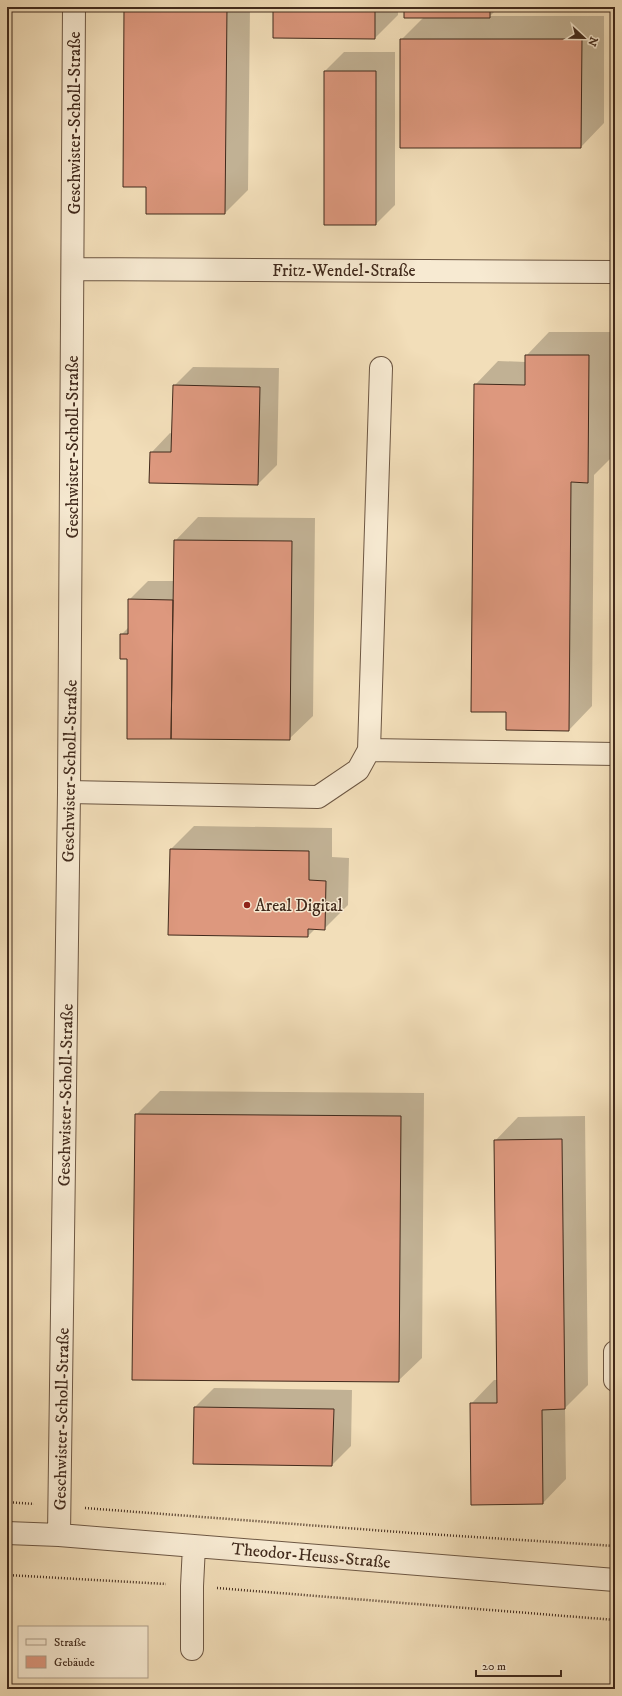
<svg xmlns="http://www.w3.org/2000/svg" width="622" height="1696" viewBox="0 0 622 1696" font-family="'IM FELL DW Pica',serif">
	<rect width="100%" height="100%" fill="#f2deb9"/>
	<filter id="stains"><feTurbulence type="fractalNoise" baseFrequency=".005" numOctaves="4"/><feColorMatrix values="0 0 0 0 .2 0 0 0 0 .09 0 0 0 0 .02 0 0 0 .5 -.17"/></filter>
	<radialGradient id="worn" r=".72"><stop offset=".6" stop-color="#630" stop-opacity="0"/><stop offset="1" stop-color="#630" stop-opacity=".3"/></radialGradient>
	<path fill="#0003" d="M125 7H250L248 190 225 213 147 186Z
		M274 7H398V15L375 38Z
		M405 7H499L490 16H604V123L581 147 401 40 424 17Z
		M344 52H395V205L376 224 325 71Z
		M7 244H8L7 294Z
		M549 332H612L611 458 594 475 592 706 569 730 507 729V711L475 385 498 361 526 362V356Z
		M193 367 279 368 277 465 258 484 151 453 170 433 173 434 174 386Z
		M198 517 315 518 313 716 289 739 128 738V658L121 635 129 627V600L148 581H174L175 541Z
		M194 826 332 828V857L349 858 348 905 324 929 316 928 308 936 171 849Z
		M160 1091 424 1093 422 1358 398 1381 136 1115Z
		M585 1116 588 1385 565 1408 566 1479 543 1503 471 1404 494 1380H498L495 1141 518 1117Z
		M214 1388 352 1390 351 1446 332 1465 195 1407Z"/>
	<path fill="#dd987e" stroke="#412a1c" d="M124 7H227L225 214H146V187H123Z
		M273 7H375V39L273 38Z
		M404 7H490V18H404Z
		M400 39H582L581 148H400Z
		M324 71H376V225H324Z
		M525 355H589L588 483 571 482 569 731 506 730V712H471L474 384 525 385Z
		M173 385 260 387 258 485 149 483 150 452H171Z
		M174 540 292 541 290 740 171 739Z
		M128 599 173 600 171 739H127V659H120V634H128Z
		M170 849 309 851V880L326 881 325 930 308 929V937L168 935Z
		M135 1114 401 1116 399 1382 132 1380Z
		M562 1139 565 1409 542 1410 543 1504 471 1505 470 1403H497L494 1140Z
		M194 1407 334 1409 332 1466 193 1464Z"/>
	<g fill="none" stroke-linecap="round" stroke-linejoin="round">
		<defs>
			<path id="minor" d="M73 269 615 272
				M369 750 615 754
				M69 792 318 797 358 770 369 750 381 368
				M615 1352V1380
				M7 1533 59 1535 615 1580
				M59 1535 69 792 74 7
				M192 1649V1586L194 1546"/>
		</defs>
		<use href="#minor" stroke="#6d5743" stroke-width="24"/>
		<path stroke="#412a1c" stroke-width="2.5" stroke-dasharray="1 2" stroke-linecap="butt" d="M7 1502 34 1504
			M85 1508 412 1533 615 1546
			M7 1575 166 1584
			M217 1588 615 1620"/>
		<use href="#minor" stroke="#f7ead2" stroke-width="22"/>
	</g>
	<circle fill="#8f2418" stroke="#f7ead2" stroke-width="1.5" cx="247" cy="905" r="4"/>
	<g text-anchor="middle" stroke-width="3" stroke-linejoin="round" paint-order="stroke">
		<g font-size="17" fill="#412a1c" stroke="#f7ead2">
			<text transform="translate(74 123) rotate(-90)" y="6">Geschwister-Scholl-Straße</text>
			<text x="344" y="276">Fritz-Wendel-Straße</text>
			<text transform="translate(72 447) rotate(-90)" y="6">Geschwister-Scholl-Straße</text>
			<text transform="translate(69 771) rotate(-89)" y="6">Geschwister-Scholl-Straße</text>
			<text transform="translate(65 1095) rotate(-89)" y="6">Geschwister-Scholl-Straße</text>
			<text transform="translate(61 1419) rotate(-89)" y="6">Geschwister-Scholl-Straße</text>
			<text transform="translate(311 1555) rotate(5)" y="6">Theodor-Heuss-Straße</text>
		</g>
		<g font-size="17" fill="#412a1c" stroke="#f7ead2" text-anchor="start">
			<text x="255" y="911">Areal Digital</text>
		</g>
	</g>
	<rect width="622" height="1696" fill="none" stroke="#f2deb9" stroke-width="24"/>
	<rect x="8" y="8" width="606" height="1680" fill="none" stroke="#412a1c" stroke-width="2"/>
	<rect x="12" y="12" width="598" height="1672" fill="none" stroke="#412a1c"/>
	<rect x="18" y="1626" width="130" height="52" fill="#f7ead2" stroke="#ae9d89"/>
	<rect x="26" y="1639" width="20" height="6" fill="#f7ead2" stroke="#ae9d89"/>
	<text x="54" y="1646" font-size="12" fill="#412a1c">Straße</text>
	<rect x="26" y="1656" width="20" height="12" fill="#dd987e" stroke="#ae9d89"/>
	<text x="54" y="1666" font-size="12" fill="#412a1c">Gebäude</text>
	<g transform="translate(584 38) rotate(112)" stroke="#f7ead2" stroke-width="3" paint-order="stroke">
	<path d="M0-3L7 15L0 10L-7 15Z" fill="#412a1c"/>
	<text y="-6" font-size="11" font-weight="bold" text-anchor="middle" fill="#412a1c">N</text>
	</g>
	<path d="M476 1670v6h85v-6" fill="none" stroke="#412a1c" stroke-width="2"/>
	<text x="482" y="1670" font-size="12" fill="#412a1c" stroke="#f7ead2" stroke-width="3" paint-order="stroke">20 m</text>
	<rect width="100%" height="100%" filter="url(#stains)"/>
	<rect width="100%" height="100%" fill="url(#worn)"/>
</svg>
